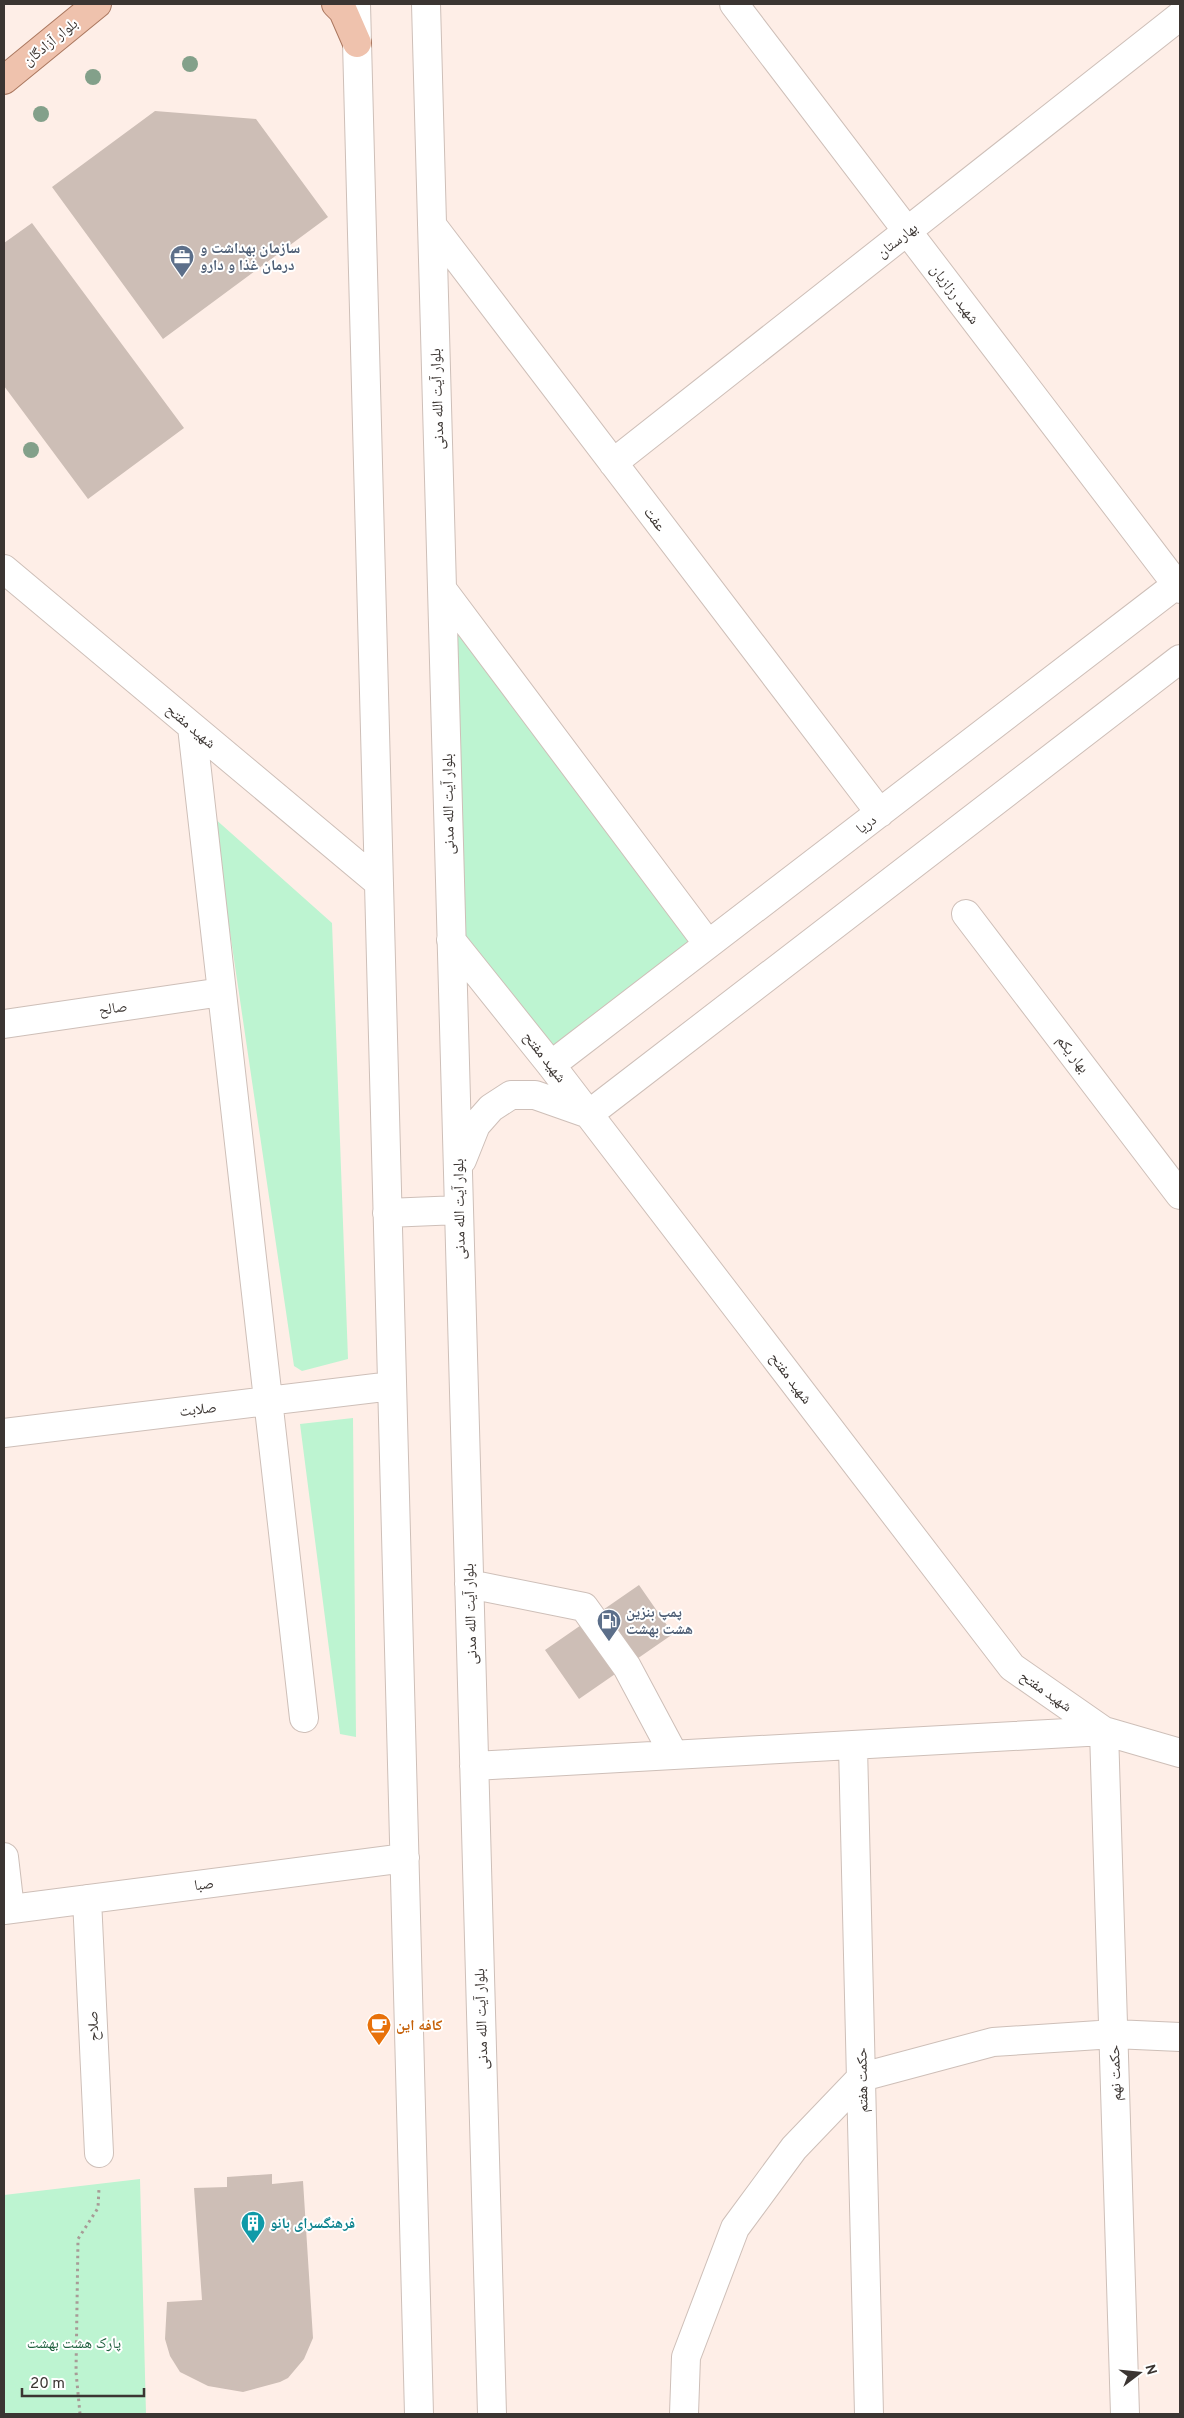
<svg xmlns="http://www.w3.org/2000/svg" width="1184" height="2418" viewBox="0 0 1184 2418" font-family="Overpass,'Noto Naskh Arabic',sans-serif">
	<rect width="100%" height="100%" fill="#feeee7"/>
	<path fill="#bdf4d1" d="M442 589 708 944 551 1065 451 940Z
		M213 817 332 923 348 1359 302 1371 294 1366Z
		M353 1418 356 1737 340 1734 300 1424Z
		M140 2179 146 2414H4V2195Z"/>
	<path fill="#cdbeb6" d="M155 111 256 119 328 217 163 339 52 187Z
		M32 223 184 428 88 499 4 386V243Z
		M639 1585 673 1634 579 1699 545 1650Z
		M272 2174V2184L303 2181 313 2338 304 2359 288 2378 280 2382 243 2392 208 2386 180 2372 170 2356 165 2339 167 2302 202 2300 194 2188 227 2187V2177Z"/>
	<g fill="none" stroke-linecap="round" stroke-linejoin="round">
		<defs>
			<path id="minor" d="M356 4 419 2414
				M426 4 492 2414
				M734 4 1180 589
				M432 225 880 813
				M613 463 1180 16
				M4 569 379 883
				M442 589 708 944
				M192 727 304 1718
				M966 914 1180 1195
				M451 940 551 1065 1012 1667 1104 1731 1180 1753
				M4 1024 222 992
				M551 1065 1180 582
				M462 1160 476 1125 491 1108 511 1095H535L589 1114 1180 659
				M387 1213 459 1210
				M4 1433 392 1386
				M469 1584 584 1607 627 1667 674 1755
				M853 1746 869 2414
				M474 1766 1104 1731 1125 2414
				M4 1857 10 1909
				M87 1899 99 2153
				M4 1910 405 1858
				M684 2414 686 2357 735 2228 794 2148 862 2077 993 2042 1114 2034 1180 2037"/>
			<path id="major" d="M336 4 343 11 357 43
				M4 80 97 4"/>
		</defs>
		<use href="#minor" stroke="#cebfb8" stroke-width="30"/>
		<use href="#major" stroke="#aa775f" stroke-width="30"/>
		<path stroke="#a79b96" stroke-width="3" stroke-dasharray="2.5 4" stroke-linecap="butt" d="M80 2414 76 2372 78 2239 98 2208 99 2188"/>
		<use href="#minor" stroke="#fff" stroke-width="28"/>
		<use href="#major" stroke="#efc2ad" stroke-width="28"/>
	</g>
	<g fill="#83a08a">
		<circle cx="190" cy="64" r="8"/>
		<circle cx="93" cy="77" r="8"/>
		<circle cx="41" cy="114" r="8"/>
		<circle cx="31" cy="450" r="8"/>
	</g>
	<defs>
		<symbol id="office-pin" viewBox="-11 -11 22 30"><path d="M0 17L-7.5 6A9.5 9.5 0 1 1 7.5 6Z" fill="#5c6f8a" stroke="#fff"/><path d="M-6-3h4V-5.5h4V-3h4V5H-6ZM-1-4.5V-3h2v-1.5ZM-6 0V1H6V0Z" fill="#fff"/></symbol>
		<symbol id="fuel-pin" viewBox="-11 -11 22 30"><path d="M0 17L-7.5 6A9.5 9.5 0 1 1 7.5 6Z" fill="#5c6f8a" stroke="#fff"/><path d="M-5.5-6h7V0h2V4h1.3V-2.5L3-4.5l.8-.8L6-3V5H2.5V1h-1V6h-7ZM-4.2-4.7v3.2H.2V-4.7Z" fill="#fff"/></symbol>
		<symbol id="cafe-pin" viewBox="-11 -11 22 30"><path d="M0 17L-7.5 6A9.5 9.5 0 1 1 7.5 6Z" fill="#e8710a" stroke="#fff"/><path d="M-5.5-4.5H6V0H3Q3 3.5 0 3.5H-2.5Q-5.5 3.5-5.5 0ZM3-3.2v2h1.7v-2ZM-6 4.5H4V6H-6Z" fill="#fff"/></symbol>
		<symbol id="building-pin" viewBox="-11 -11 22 30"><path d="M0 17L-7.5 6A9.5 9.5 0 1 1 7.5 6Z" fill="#0f9aa8" stroke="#fff"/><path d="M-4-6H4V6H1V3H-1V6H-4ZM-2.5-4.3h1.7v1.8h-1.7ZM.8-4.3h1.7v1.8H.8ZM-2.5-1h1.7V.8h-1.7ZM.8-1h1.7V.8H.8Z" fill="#fff"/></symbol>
	</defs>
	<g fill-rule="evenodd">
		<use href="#office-pin" x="168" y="243" width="28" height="38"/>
		<use href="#fuel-pin" x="595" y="1607" width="28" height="38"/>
		<use href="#cafe-pin" x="365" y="2011" width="28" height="38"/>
		<use href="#building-pin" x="239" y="2209" width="28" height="38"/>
	</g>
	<g text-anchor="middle" stroke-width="4" stroke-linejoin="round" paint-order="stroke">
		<g font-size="15" fill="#3b3532" stroke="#fff">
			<text transform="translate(50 42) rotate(-39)" y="5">بلوار آزادگان</text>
			<text transform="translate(897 240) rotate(-38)" y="5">بهارستان</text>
			<text transform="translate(955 294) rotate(53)" y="5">شهید رزازیان</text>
			<text transform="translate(437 399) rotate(-92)" y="5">بلوار آیت الله مدنی</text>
			<text transform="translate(655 519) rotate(53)" y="5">عفت</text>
			<text transform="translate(191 726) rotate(40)" y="5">شهید مفتح</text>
			<text transform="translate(448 804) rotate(-91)" y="5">بلوار آیت الله مدنی</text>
			<text transform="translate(866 824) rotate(-37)" y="5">دریا</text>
			<text transform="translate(113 1008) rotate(-8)" y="5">صالح</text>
			<text transform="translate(1073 1054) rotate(53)" y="5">بهار یکم</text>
			<text transform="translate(545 1057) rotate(52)" y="5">شهید مفتح</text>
			<text transform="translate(459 1209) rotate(-91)" y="5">بلوار آیت الله مدنی</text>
			<text transform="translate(791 1378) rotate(53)" y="5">شهید مفتح</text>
			<text transform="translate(198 1409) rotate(-7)" y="5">صلابت</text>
			<text transform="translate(470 1614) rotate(-92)" y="5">بلوار آیت الله مدنی</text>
			<text transform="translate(1046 1691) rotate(35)" y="5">شهید مفتح</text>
			<text transform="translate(204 1884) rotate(-7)" y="5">صبا</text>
			<text transform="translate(481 2019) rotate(-92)" y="5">بلوار آیت الله مدنی</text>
			<text transform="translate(93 2026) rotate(-93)" y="5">صلاح</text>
			<text transform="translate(1115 2073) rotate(-92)" y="5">حکمت نهم</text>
			<text transform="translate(862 2080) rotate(-91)" y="5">حکمت هفتم</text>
		</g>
		<g font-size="15" font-weight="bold" fill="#4e5e75" stroke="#fff" text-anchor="start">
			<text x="200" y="253">سازمان بهداشت و<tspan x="200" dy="17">درمان غذا و دارو</tspan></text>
			<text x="626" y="1617">پمپ بنزین<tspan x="626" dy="17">هشت بهشت</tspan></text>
		</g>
		<g font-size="15" font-weight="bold" fill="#c56008" stroke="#fff" text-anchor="start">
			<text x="396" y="2030">کافه این</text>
		</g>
		<g font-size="15" font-weight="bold" fill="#0d838f" stroke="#fff" text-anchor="start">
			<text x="270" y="2228">فرهنگسرای بانو</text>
		</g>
		<g font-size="15" fill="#1f603e" stroke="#fff">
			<text x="74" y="2348">پارک هشت بهشت</text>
		</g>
	</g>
	<rect width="1184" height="2418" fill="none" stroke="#3b3532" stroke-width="10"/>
	<g transform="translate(1139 2373) rotate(74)" stroke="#ffffff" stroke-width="4" paint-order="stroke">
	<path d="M0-4L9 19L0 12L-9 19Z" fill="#3b3532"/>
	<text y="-8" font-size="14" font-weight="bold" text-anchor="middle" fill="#3b3532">N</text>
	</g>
	<path d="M22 2388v8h122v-8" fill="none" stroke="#3b3532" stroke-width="2.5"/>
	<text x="30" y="2388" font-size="15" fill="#3b3532" stroke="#ffffff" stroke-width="4" paint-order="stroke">20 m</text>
</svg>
